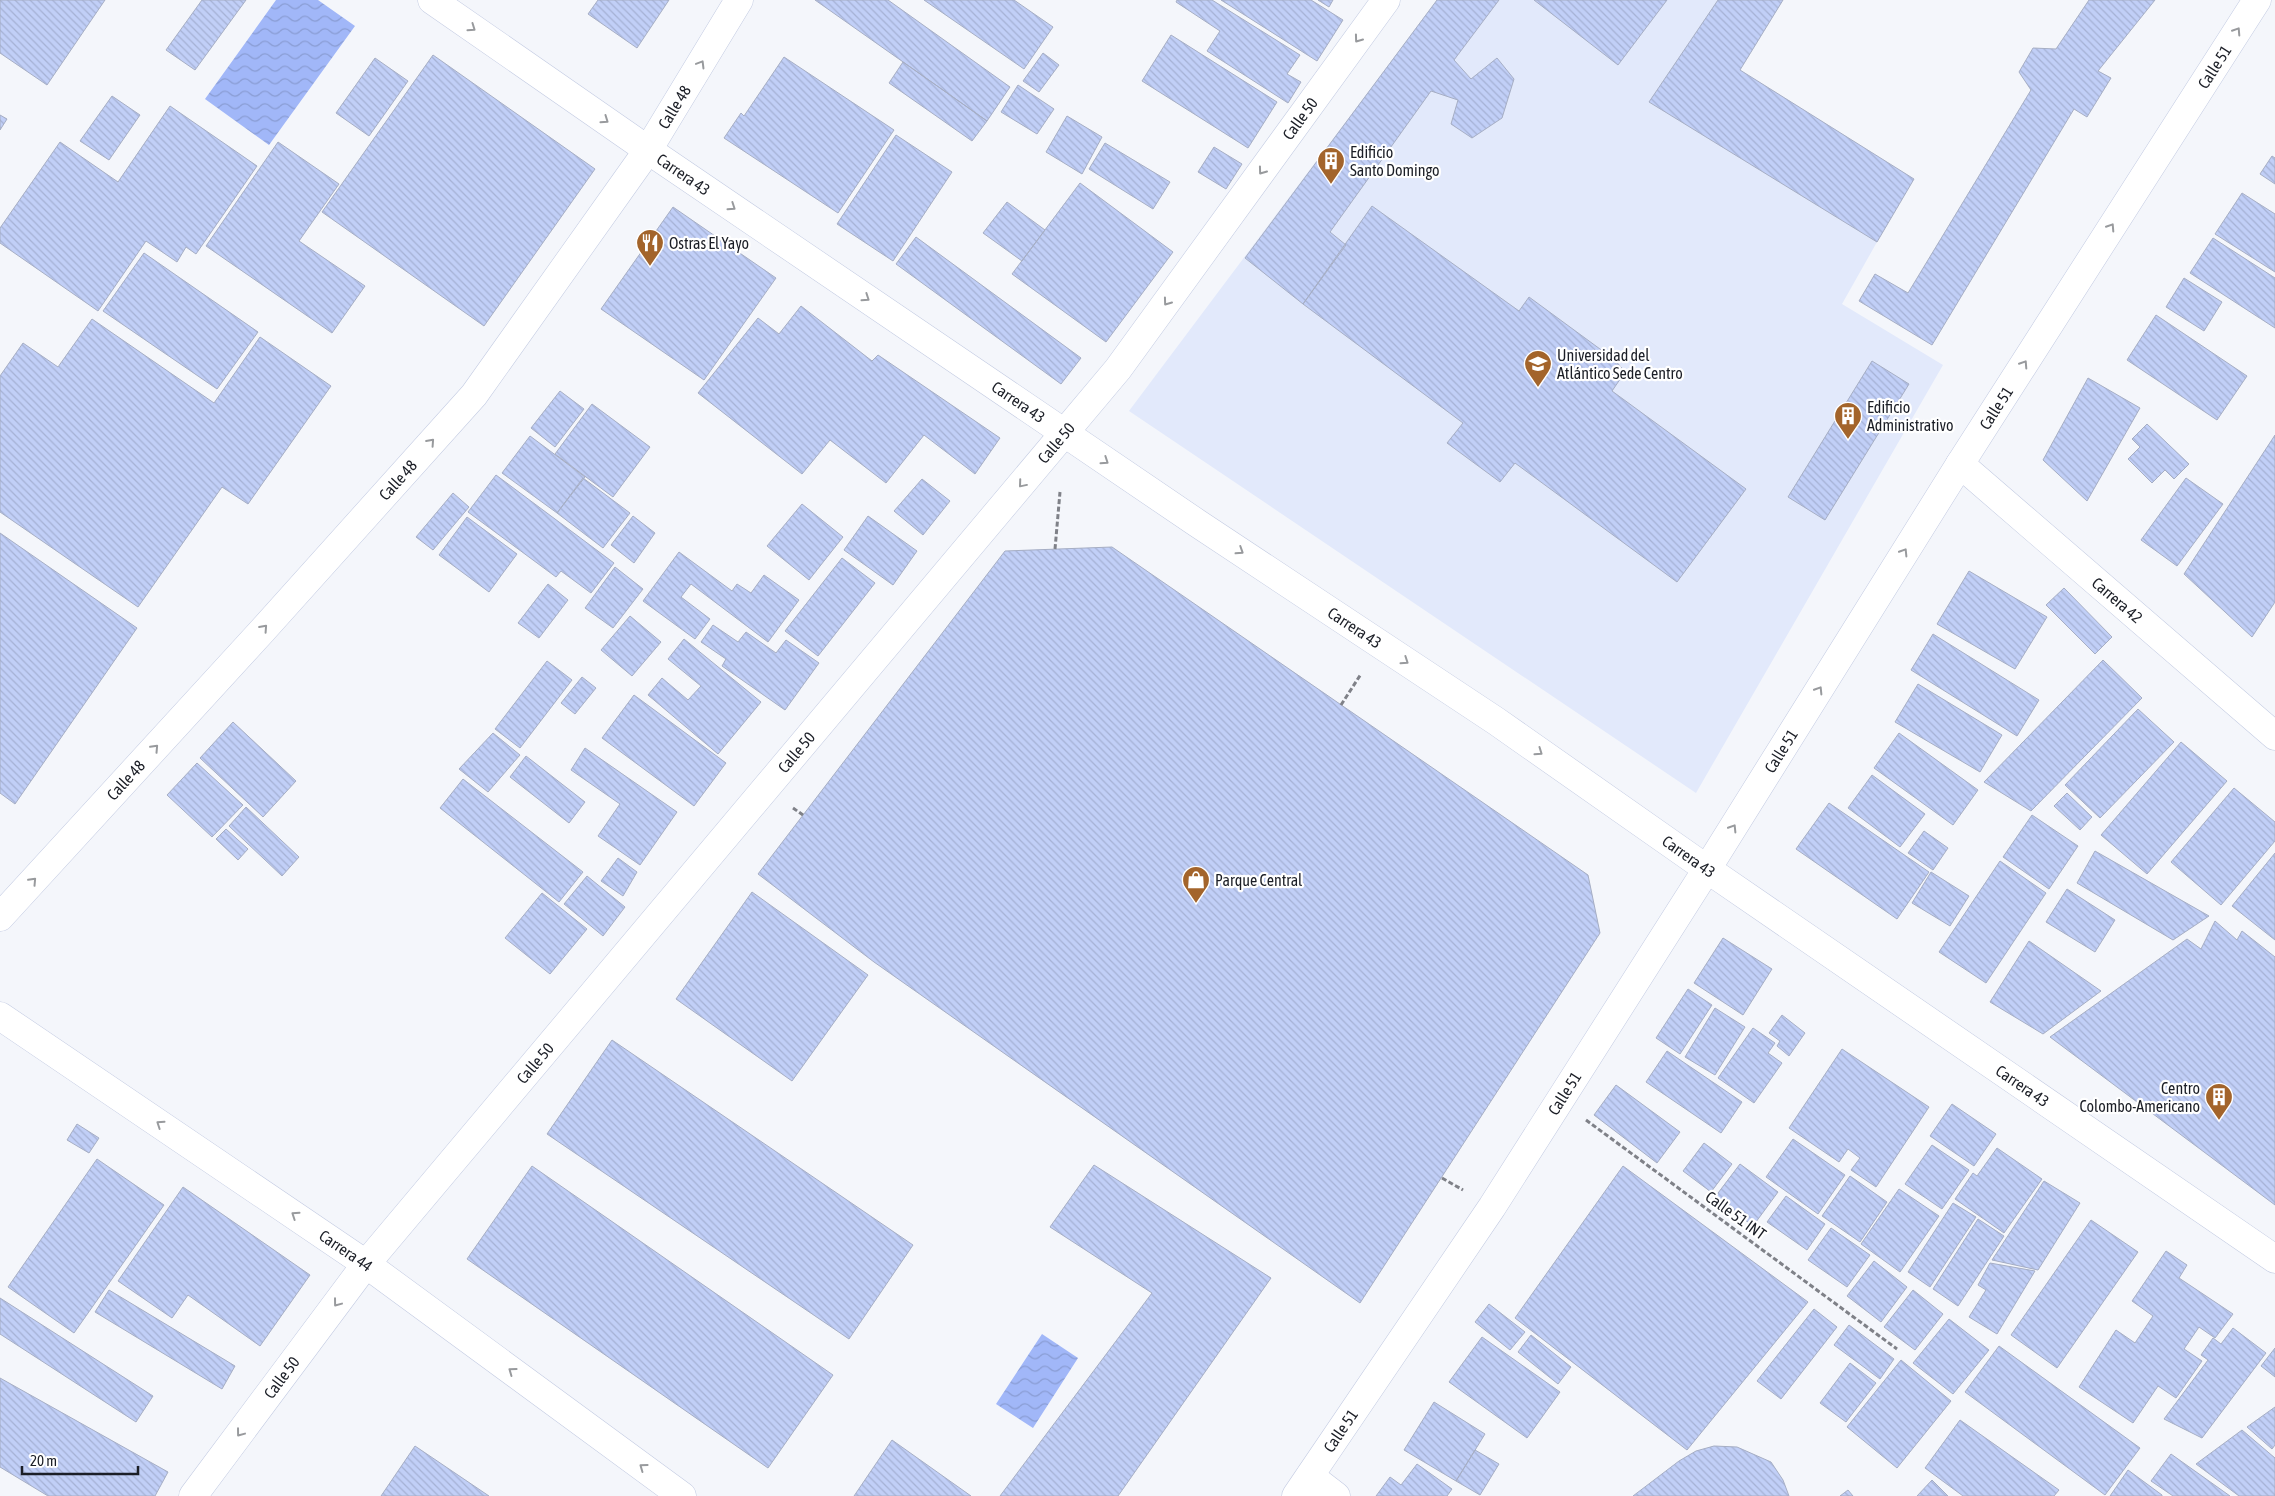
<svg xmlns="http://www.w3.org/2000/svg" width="2275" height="1496" viewBox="0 0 2275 1496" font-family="'Asap Condensed',sans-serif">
	<defs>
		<pattern id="water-waves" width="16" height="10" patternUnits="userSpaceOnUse" patternTransform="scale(1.25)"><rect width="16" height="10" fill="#a1b7f8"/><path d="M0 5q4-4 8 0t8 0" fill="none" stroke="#8a9dd4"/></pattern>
		<pattern id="building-back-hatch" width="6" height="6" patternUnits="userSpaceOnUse" patternTransform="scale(1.25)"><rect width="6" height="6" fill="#c1cff7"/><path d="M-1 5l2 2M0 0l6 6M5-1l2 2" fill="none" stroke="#a5b1d4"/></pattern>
	</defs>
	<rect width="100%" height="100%" fill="#f4f6fb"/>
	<path fill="#e2e9fb" d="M1437 0H1718L1649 102 1877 242 1842 304 1943 365 1696 793 1129 411Z"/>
	<path fill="url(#water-waves)" d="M276 0H318L355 26 269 145 205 99Z
		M1042 1334 1078 1358 1033 1428 996 1404Z"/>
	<path fill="url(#building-back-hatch)" stroke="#a6aec4" d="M0 0H105L47 85 0 53Z
		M202 0H246L195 70 166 50Z
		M598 0H669L637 48 588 14Z
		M815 0H888L1010 87 987 121Z
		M924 0H1014L1053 27 1024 69Z
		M1177 0H1212L1300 55 1287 74 1301 82 1288 103 1207 51 1220 31 1176 2Z
		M1221 0H1311L1343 20 1317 61Z
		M1318 0H1333L1329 7Z
		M1437 0H1499L1454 60 1471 79 1497 58 1514 79 1502 118 1472 138 1451 124 1458 100 1431 91 1330 232 1346 245 1303 304 1245 258Z
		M1534 0H1667L1618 65Z
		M1718 0H1783L1740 70 1914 179 1877 242 1649 102Z
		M2089 0H2155L2098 71 2111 78 2087 117 2074 109 1932 345 1859 301 1875 274 1908 293 2031 90 2019 72 2033 48 2056 49Z
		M1171 35 1277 102 1248 148 1142 81Z
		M1043 53 1059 65 1039 92 1023 81Z
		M433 55 595 169 484 326 322 212Z
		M784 57 894 130 838 213 724 138 741 113 744 116Z
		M375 58 408 81 369 136 336 113Z
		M903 62 987 121 972 141 889 83Z
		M1018 85 1054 109 1037 134 1001 112Z
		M112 96 140 115 109 160 80 141Z
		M170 106 257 166 196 254 186 247 177 262 146 241 98 311 0 243V228L60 142 118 182Z
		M0 115 7 119 0 130Z
		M1067 116 1102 137 1082 174 1046 152Z
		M896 135 952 172 893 261 837 224Z
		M278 142 339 184 299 241 365 286 332 333 206 246Z
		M1105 143 1170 182 1153 209 1089 169Z
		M1214 147 1242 164 1226 189 1198 172Z
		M2272 156 2275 158V184L2260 174Z
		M1080 183 1173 252 1106 342 1012 274Z
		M2242 193 2275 214V272L2215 234Z
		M1007 202 1045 230 1022 261 983 233Z
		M1372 206 1519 311 1529 297 1615 360 1625 372 1612 391 1746 489 1677 582 1515 463 1500 482 1447 443 1463 423 1303 304Z
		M673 207 776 278 704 380 601 309Z
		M916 237 1081 358 1061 384 896 264Z
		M2213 238 2275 278V328L2190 273Z
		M144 253 258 332 217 389 103 311Z
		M2184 278 2222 302 2204 331 2166 307Z
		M801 306 872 361 878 355 1000 438 975 474 924 435 886 483 830 440 802 474 698 393 758 318 779 334Z
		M2156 315 2247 376 2217 420 2127 360Z
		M92 319 214 403 260 337 331 386 248 504 222 487 138 607 0 512V376L23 343 58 367Z
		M1872 361 1909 384 1825 520 1788 497Z
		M2088 378 2140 408 2087 501 2043 460Z
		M560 391 584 409 555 447 531 428Z
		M592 404 650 447 613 497 555 454Z
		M2147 424 2189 464 2174 479 2165 470 2152 483 2128 459 2140 447 2132 439Z
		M2275 435V602L2252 637 2184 574Z
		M530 436 585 477 557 513 502 473Z
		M496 475 614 563 591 593 561 571 556 577 468 512Z
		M583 478 630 513 603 548 557 513Z
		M2186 478 2223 504 2177 566 2141 540Z
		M922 479 950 501 923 535 894 511Z
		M453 493 469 507 433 550 416 537Z
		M802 504 843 537 809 580 767 546Z
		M633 516 655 533 634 563 611 545Z
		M868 516 917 551 893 585 844 550Z
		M467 517 517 554 489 592 439 555Z
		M0 533 137 628 15 804 0 793Z
		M1112 547 1588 875 1600 933 1360 1303 874 962 758 874 1005 551Z
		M679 552 732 591 737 584 751 593 764 575 799 600 768 642 691 584 681 597 710 619 695 639 643 601Z
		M842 558 875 583 818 656 785 631Z
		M615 567 643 589 613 628 585 608Z
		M1969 571 2047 617 2015 669 1937 624Z
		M548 584 568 600 539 638 518 623Z
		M2064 588 2112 637 2095 654 2046 605Z
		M630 616 661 642 632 676 601 650Z
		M713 625 738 642 746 632 776 653 786 640 819 663 785 710 722 666 726 659 701 642Z
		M1933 634 2039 700 2017 736 1911 670Z
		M684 639 761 702 718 754 648 695 662 678 688 700 701 686 668 659Z
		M2103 660 2142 698 2031 811 1984 782Z
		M547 661 572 680 520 748 495 729Z
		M582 677 596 688 575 714 561 703Z
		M1918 684 2002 735 1980 772 1895 722Z
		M634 695 726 763 694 806 602 738Z
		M2138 709 2174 742 2100 818 2065 785Z
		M233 722 296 781 263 817 200 758Z
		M493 733 520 755 488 792 459 769Z
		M1899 733 1978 790 1953 825 1874 768Z
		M2181 742 2227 781 2147 874 2101 835Z
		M585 748 677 812 640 865 598 836 620 804 571 770Z
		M526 756 585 802 569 823 510 777Z
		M197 763 243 805 212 837 167 795Z
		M1872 775 1925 814 1900 847 1848 808Z
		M463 779 583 872 559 902 440 808Z
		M2234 788 2275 822V841L2221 905 2171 862Z
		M2067 793 2092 817 2080 830 2054 806Z
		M1829 803 1929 872 1897 919 1796 849Z
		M246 807 299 857 282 876 229 826Z
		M2032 815 2078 846 2049 889 2003 857Z
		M226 829 248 849 238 860 216 839Z
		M1924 831 1948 848 1933 870 1908 853Z
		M2095 851 2209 916 2173 940 2077 883Z
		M2275 853V940L2232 906Z
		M618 858 637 872 623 896 601 881Z
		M2000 861 2046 893 1986 983 1939 952Z
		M1931 872 1969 896 1950 926 1912 903Z
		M587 876 625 907 603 936 564 904Z
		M2067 889 2115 920 2095 952 2046 922Z
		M752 892 868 975 792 1081 676 999Z
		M542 893 587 929 550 974 505 938Z
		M2215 921 2237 940 2242 931 2275 957V1205L2050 1037 2187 939 2201 949Z
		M1723 938 1772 969 1743 1015 1694 983Z
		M2029 941 2101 991 2043 1034 1990 1002Z
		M1688 989 1712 1005 1680 1054 1656 1038Z
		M1715 1008 1745 1027 1715 1075 1685 1057Z
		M1782 1015 1805 1033 1789 1056 1777 1046 1780 1041 1769 1033Z
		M1753 1028 1775 1043 1768 1053 1782 1063 1754 1103 1718 1078Z
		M612 1040 913 1245 849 1339 547 1134Z
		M1842 1049 1929 1107 1876 1187 1851 1170 1860 1158 1848 1149 1839 1162 1789 1128Z
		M1667 1051 1742 1102 1721 1133 1646 1082Z
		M1616 1085 1680 1132 1657 1163 1594 1115Z
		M1952 1104 1996 1134 1974 1166 1930 1136Z
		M77 1124 99 1138 89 1153 67 1140Z
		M1793 1139 1845 1175 1818 1214 1766 1177Z
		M1704 1143 1732 1164 1711 1192 1683 1171Z
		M1932 1145 1969 1170 1942 1209 1905 1184Z
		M1997 1148 2042 1179 2004 1233 1955 1199 1973 1173 1977 1176Z
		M97 1159 164 1205 74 1333 8 1287Z
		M1740 1164 1778 1192 1753 1226 1715 1197Z
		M1094 1165 1271 1278 1118 1496H1000L1152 1293 1050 1227Z
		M532 1166 833 1375 768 1468 467 1259Z
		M1623 1166 1808 1302 1687 1450 1515 1318Z
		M1850 1176 1887 1202 1860 1242 1822 1216Z
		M2044 1181 2080 1203 2038 1270 1992 1260Z
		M183 1187 310 1275 260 1346 188 1295 172 1318 118 1281Z
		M1899 1189 1939 1216 1900 1272 1861 1244Z
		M1786 1196 1825 1224 1807 1250 1767 1222Z
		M1953 1203 1976 1217 1930 1287 1908 1272Z
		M1978 1219 2004 1236 1958 1306 1933 1289Z
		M2091 1220 2138 1252 2057 1368 2011 1335Z
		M1831 1228 1870 1255 1847 1287 1808 1260Z
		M2166 1251 2187 1265 2179 1278 2233 1314 2215 1338 2199 1327 2184 1349 2202 1361 2176 1398 2158 1386 2133 1423 2079 1387 2116 1330 2135 1343 2153 1316 2132 1301Z
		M1874 1261 1907 1287 1881 1322 1847 1296Z
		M1990 1263 2035 1271 1997 1334 1969 1317 1986 1290 1978 1285Z
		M109 1290 235 1366 222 1389 95 1312Z
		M1913 1290 1943 1314 1915 1350 1884 1327Z
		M0 1298 153 1396 136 1422 0 1334Z
		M1489 1304 1525 1332 1510 1350 1475 1322Z
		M1814 1309 1837 1327 1781 1399 1757 1381Z
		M1949 1319 1989 1350 1953 1394 1913 1363Z
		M1849 1325 1894 1359 1880 1379 1834 1345Z
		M2233 1328 2266 1353 2202 1438 2164 1419 2208 1360 2201 1355 2213 1338 2221 1344Z
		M1531 1335 1571 1367 1558 1384 1518 1352Z
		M1482 1337 1560 1392 1527 1438 1449 1382Z
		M1999 1346 2140 1448 2105 1495 1965 1392Z
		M2275 1348V1377L2261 1366Z
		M1901 1360 1951 1401 1897 1468 1847 1427Z
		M1850 1363 1876 1383 1846 1422 1820 1403Z
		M0 1378 168 1472 155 1496H48L0 1467Z
		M1434 1402 1485 1434 1456 1481 1404 1450Z
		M2275 1407V1445L2272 1449 2247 1427Z
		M1960 1420 2059 1490 2054 1496H1963L1925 1468Z
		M2242 1430 2275 1458V1496H2239L2196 1464Z
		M892 1440 971 1496H854Z
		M415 1446 489 1496H381Z
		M1714 1446 1737 1447 1771 1462 1783 1480 1789 1496H1633L1679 1461 1696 1451Z
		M1475 1450 1499 1464 1480 1495 1456 1481Z
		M2171 1454 2230 1496H2173L2151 1481Z
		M1417 1464 1452 1489 1447 1496H1376L1390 1477 1401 1485Z
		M2128 1470 2162 1495V1496H2110Z
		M1932 1480 1948 1496H1917Z
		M1848 1490 1853 1496H1840Z"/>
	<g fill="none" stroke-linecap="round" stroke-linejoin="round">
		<defs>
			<g id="minor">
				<path id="s1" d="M432 0 648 150 1197 523 1496 721 1707 869 2275 1259"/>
				<path id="s2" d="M1960 464 2275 736"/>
				<path id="s3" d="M0 917 262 631 474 395 648 150 739 0"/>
				<path id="s4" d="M0 1016 366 1264 682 1496"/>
				<path d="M1310 1476 1336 1496"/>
				<path id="s5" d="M193 1496 366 1264 1118 369 1386 0"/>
				<path id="s6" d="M1296 1496 1492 1207 1707 869 1960 464 2257 0"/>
			</g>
		</defs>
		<use href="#minor" stroke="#c3cbe2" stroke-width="29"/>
		<path stroke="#7f8188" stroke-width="3" stroke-dasharray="5 2.5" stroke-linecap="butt" d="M1055 549 1060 492
			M1341 705 1361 674
			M793 808 803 815
			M1586 1120 1897 1349
			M1442 1178 1463 1190"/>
		<use href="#minor" stroke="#fff" stroke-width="28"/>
	</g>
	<defs><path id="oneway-chevron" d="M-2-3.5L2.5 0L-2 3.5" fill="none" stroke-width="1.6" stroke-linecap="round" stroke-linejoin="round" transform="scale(1.25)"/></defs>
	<g stroke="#989a9d">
		<use href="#oneway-chevron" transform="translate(472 28) rotate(35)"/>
		<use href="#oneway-chevron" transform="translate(2237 31) rotate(-57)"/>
		<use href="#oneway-chevron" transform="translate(1358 39) rotate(126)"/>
		<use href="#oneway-chevron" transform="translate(701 64) rotate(-59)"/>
		<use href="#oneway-chevron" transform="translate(605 120) rotate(35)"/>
		<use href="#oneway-chevron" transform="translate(1262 171) rotate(126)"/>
		<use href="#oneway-chevron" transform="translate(732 207) rotate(34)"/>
		<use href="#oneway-chevron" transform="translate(2111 227) rotate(-57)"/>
		<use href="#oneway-chevron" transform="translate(866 298) rotate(34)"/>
		<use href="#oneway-chevron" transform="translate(1167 302) rotate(126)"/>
		<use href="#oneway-chevron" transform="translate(2024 364) rotate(-57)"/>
		<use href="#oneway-chevron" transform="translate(431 442) rotate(-48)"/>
		<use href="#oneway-chevron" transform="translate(1105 461) rotate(34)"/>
		<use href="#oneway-chevron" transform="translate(1022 484) rotate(130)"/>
		<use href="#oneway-chevron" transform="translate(1240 551) rotate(33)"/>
		<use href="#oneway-chevron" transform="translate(1904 552) rotate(-58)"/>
		<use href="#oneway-chevron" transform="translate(264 628) rotate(-48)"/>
		<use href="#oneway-chevron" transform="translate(1405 661) rotate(34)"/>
		<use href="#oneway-chevron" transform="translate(1819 690) rotate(-58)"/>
		<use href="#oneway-chevron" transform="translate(155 748) rotate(-47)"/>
		<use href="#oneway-chevron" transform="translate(1539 752) rotate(35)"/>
		<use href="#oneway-chevron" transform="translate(1733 828) rotate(-58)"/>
		<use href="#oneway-chevron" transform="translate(33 881) rotate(-47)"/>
		<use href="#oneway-chevron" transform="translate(160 1124) rotate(-146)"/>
		<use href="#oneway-chevron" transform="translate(295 1215) rotate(-146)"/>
		<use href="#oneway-chevron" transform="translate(337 1303) rotate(127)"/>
		<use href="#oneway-chevron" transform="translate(512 1371) rotate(-144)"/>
		<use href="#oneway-chevron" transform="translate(240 1433) rotate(127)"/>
		<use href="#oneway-chevron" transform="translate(643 1467) rotate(-144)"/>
	</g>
	<defs>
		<symbol id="building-pin" viewBox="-11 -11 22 30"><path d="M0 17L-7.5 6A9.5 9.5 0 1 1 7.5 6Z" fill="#a3642b" stroke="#fff"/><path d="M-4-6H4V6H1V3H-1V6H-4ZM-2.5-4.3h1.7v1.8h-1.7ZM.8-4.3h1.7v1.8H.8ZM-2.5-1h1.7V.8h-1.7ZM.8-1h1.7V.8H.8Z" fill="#fff"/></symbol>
		<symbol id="restaurant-pin" viewBox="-11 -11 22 30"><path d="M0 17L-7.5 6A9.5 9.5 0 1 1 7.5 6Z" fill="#a3642b" stroke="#fff"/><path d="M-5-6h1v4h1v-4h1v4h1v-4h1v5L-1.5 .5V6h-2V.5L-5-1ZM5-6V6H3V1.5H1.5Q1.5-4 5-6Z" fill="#fff"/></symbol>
		<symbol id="university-pin" viewBox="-11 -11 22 30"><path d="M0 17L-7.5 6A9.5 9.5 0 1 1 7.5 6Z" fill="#a3642b" stroke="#fff"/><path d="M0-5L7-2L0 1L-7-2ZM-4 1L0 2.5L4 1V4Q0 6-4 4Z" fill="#fff"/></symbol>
		<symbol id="shop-pin" viewBox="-11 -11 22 30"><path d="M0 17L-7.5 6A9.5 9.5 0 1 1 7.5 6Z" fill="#a3642b" stroke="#fff"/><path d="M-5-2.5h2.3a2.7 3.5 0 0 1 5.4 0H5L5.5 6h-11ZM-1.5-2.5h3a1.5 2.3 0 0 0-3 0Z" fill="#fff"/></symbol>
	</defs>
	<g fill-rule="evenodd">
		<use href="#building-pin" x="1315" y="145" width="32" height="43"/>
		<use href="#restaurant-pin" x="634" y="227" width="32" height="43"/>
		<use href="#university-pin" x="1522" y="348" width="32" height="43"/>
		<use href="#building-pin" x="1832" y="400" width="32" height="43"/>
		<use href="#shop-pin" x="1180" y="864" width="32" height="43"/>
		<use href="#building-pin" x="2203" y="1081" width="32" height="43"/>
	</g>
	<g text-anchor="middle" stroke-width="4.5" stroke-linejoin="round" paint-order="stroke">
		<g font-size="16" fill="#1b1e26" stroke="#fff">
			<text dy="6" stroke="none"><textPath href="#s6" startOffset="1699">Calle 51</textPath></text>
			<text dy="6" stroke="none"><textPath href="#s3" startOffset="1056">Calle 48</textPath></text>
			<text dy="6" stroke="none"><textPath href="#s5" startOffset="1768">Calle 50</textPath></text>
			<text dy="6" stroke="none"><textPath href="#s1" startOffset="306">Carrera 43</textPath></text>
			<text dy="6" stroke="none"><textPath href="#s1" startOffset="711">Carrera 43</textPath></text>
			<text dy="6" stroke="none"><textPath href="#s6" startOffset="1294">Calle 51</textPath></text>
			<text dy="6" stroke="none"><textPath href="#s5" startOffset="1362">Calle 50</textPath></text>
			<text dy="6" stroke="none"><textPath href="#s3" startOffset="591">Calle 48</textPath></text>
			<text dy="6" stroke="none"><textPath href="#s2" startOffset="208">Carrera 42</textPath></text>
			<text dy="6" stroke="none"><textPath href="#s1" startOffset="1116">Carrera 43</textPath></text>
			<text dy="6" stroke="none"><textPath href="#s6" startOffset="889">Calle 51</textPath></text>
			<text dy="6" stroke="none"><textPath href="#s5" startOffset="958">Calle 50</textPath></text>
			<text dy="6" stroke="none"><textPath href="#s3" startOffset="186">Calle 48</textPath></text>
			<text dy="6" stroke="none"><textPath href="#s1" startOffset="1521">Carrera 43</textPath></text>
			<text dy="6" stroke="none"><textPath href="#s5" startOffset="552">Calle 50</textPath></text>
			<text dy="6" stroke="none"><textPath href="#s1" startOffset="1926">Carrera 43</textPath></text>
			<text dy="6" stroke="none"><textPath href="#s6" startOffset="484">Calle 51</textPath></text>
			<text transform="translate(1736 1215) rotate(36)" y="6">Calle 51 INT</text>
			<text dy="6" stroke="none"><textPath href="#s4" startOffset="418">Carrera 44</textPath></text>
			<text dy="6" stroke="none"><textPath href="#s5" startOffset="148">Calle 50</textPath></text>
			<text dy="6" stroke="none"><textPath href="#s6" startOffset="79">Calle 51</textPath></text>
		</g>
		<g font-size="16" fill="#1b1e26" stroke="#fff" text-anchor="start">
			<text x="1350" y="158">Edificio<tspan x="1350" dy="18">Santo Domingo</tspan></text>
			<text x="669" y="249">Ostras El Yayo</text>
			<text x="1557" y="361">Universidad del<tspan x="1557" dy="18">Atlántico Sede Centro</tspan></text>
			<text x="1867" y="413">Edificio<tspan x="1867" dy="18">Administrativo</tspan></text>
			<text x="1215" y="886">Parque Central</text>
			<text x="2200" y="1094" text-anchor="end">Centro<tspan x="2200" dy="18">Colombo-Americano</tspan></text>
		</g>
	</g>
	<path d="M22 1466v8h116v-8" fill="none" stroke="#1b1e26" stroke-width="2.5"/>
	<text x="30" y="1466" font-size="15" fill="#1b1e26" stroke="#ffffff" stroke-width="4" paint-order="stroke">20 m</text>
</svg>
